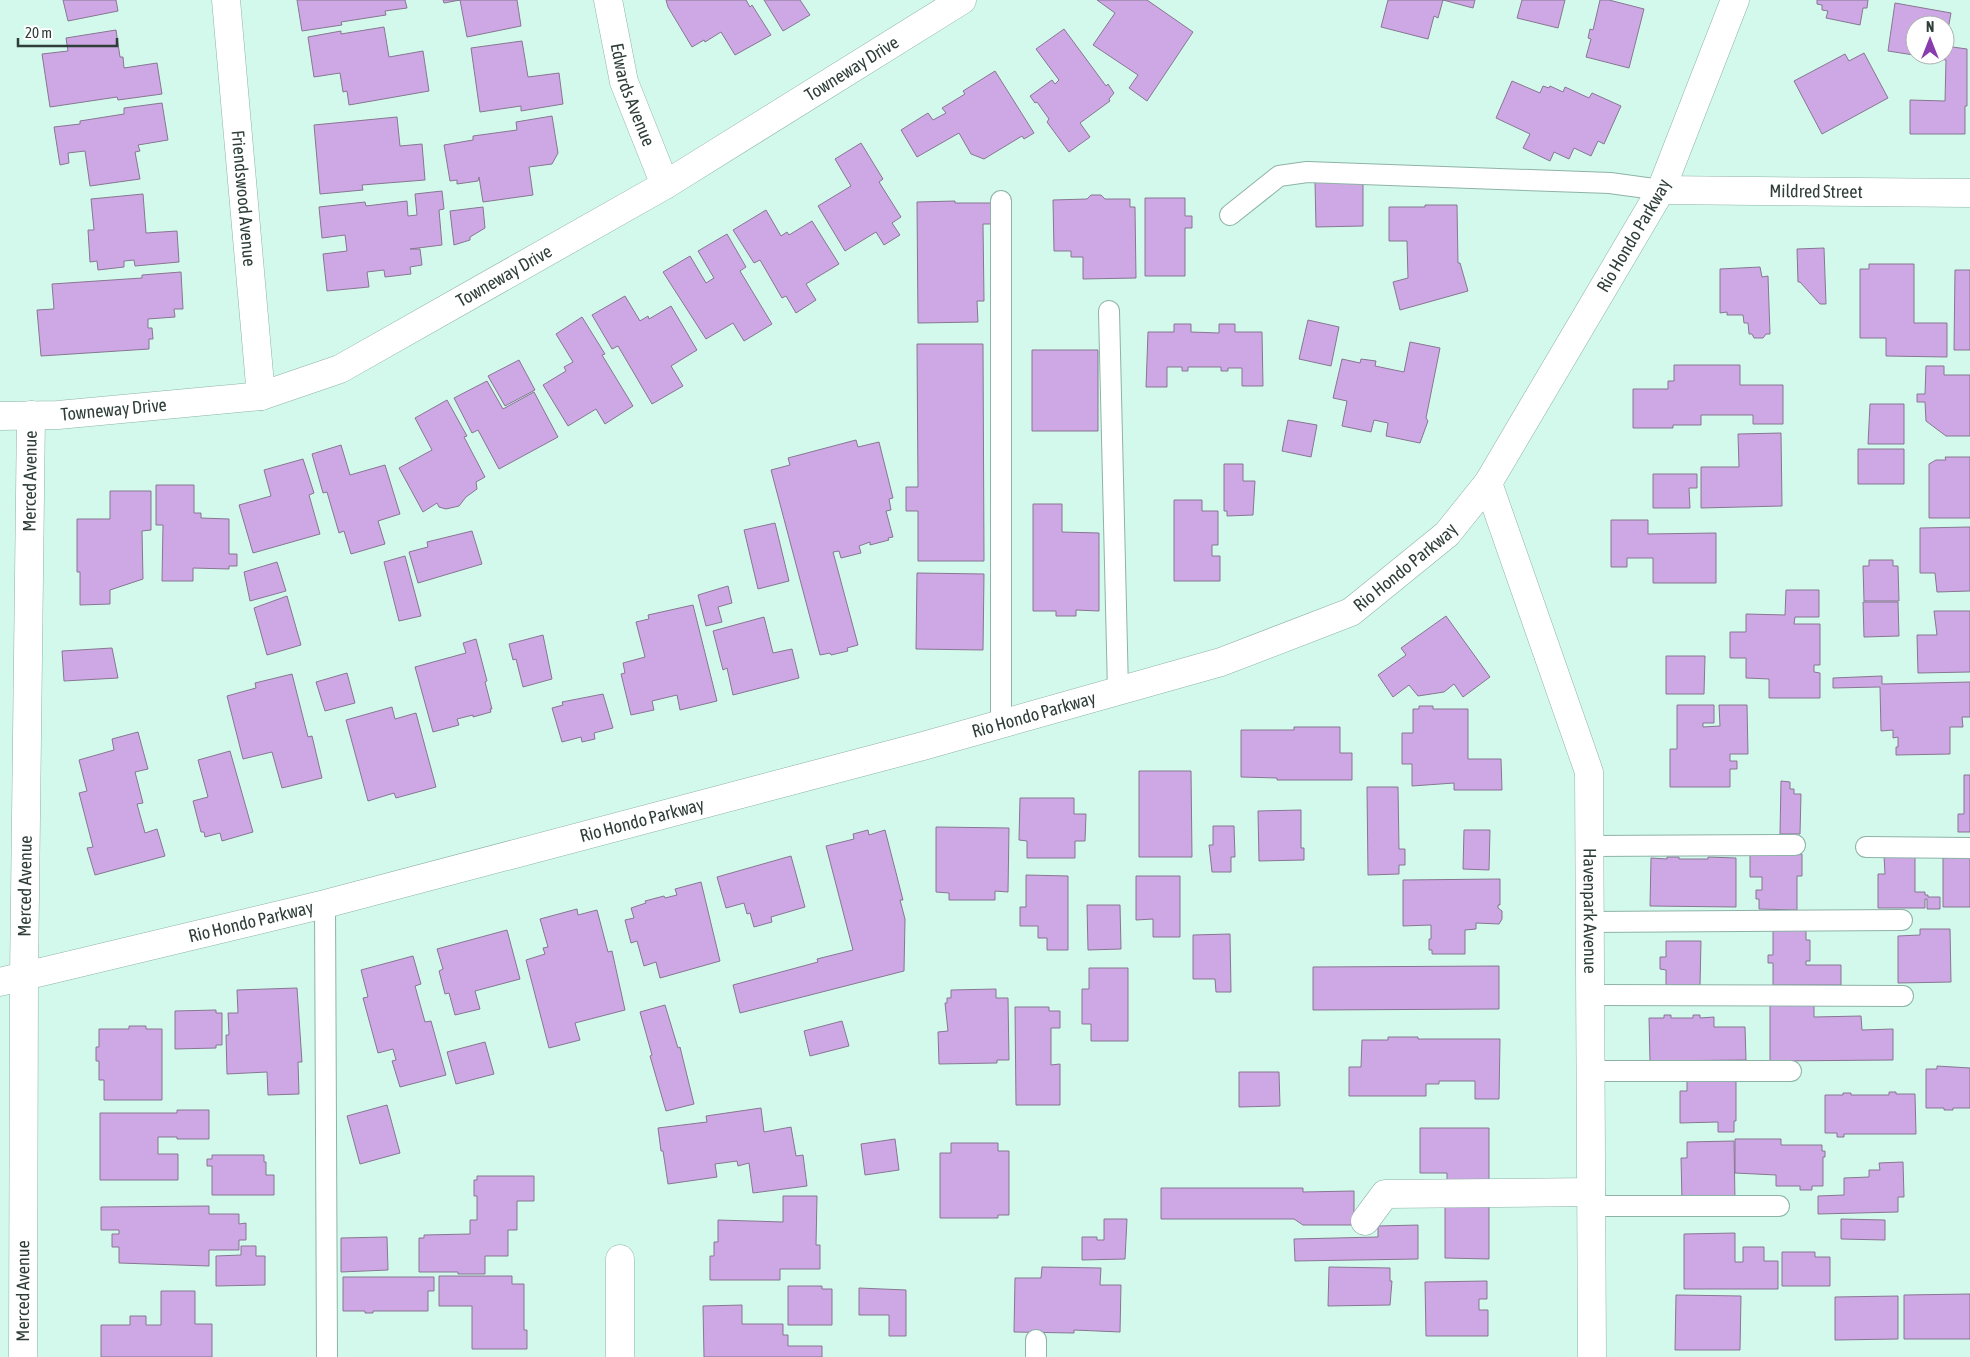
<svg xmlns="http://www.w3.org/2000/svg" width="1970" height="1357" viewBox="0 0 1970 1357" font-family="'Asap Condensed',sans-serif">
	<rect width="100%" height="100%" fill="#d3f9ed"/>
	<path fill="#cea8e5" stroke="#877791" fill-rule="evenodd" d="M63 0H116L118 11 68 21Z
		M297 0H405L407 8 385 11 386 15 341 22 342 25 302 31Z
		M443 0H517L521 26 467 37 460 0 444 3Z
		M666 0H746L750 7 752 5 771 35 735 55 721 32 705 42 704 40 692 47 668 7Z
		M764 0H800L810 15 783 31Z
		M1097 0H1147L1193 32 1147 101 1129 88 1138 75 1093 45 1115 13Z
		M1388 0H1475L1473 8 1443 0 1438 18 1434 16 1428 39 1381 27Z
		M1522 0H1565L1558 28 1517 18Z
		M1600 0H1609L1644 9 1629 68 1586 57 1591 39 1588 38 1590 29 1593 30Z
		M1817 0H1868L1867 8H1863L1860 25 1826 18 1828 11 1822 10V5L1817 4Z
		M1895 3 1951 13 1945 46 1967 49V106H1965V134H1910V100L1945 101 1946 60 1888 51ZM1915 25H1945V55H1915Z
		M384 27 389 57 423 51 429 91 349 105 347 91 343 92 340 73 314 77 308 37 341 31V34Z
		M1064 29 1106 86 1108 84 1114 93 1109 99 1110 101 1080 123 1090 137 1069 152 1047 122 1049 119 1037 102 1035 103 1030 96 1052 80 1055 84 1059 80 1036 49Z
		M116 30 120 57H123L124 68 157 63 162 94 118 100 117 97 50 107 42 54 68 51 66 38Z
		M522 41 528 77 559 73 563 104 521 111V106L480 112 471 48Z
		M1864 53 1888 98 1822 134 1794 81 1845 54 1849 61Z
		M995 71 1034 133 1024 139 1022 136 984 159 971 154 959 133 917 157 901 130 928 113 933 120 946 113 942 108 965 94 963 91Z
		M1512 81 1540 93 1543 86 1549 88 1550 86 1563 92 1565 87 1589 98 1592 93 1621 106 1604 144 1598 141 1591 156 1574 148 1569 159 1554 152 1550 161 1523 148 1530 134 1496 118Z
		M162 103 168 140 138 145 140 151 135 152 140 179 90 186 85 151 68 153 69 163 60 165 54 127 80 124V121L124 114V108Z
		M552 116 558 153 552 164 529 167 533 195 483 202 479 177 478 181 457 184V180L450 181 444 145 473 140V136L517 130 516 122Z
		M397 117 400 146 422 144 425 180 362 185 363 190 320 194 314 125Z
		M861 143 883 179 879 182 901 217 892 223 900 235 884 245 876 232 845 251 818 206 851 186 835 159Z
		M1363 181V226L1316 227 1315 182Z
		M442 191 444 209 439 210 442 245 410 249H420L422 265 410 267 411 274 385 277 384 270 367 272 369 287 327 291 323 254 347 251 345 235 322 238 319 207 365 202 366 206 407 201 408 216 417 215 415 194Z
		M143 194 146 233 177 231 179 262 135 266 134 260 124 261V267L98 270 97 261 90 262 88 230H94L91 199Z
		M1091 195H1101L1105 199H1130V207H1135L1136 278 1083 279V257H1071V251H1054L1053 200 1087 199Z
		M1145 198H1185V216H1192V228H1185V276H1145Z
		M955 201V203H994V224H983L984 301H977L978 322 918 323 917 202Z
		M1425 205H1457L1458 263H1460L1468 291 1400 310 1393 282 1408 278 1407 241H1389V207H1425Z
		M483 207 485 228 470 237V240L454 245 450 211Z
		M766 210 781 236 787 232 789 235 812 221 839 264 806 284 816 300 796 313 786 296 782 298 760 260 754 263 733 230Z
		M727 234 746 267 740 271 772 324 744 341 733 323 706 339 663 272 690 256 706 283 714 278 698 251Z
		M1824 248 1826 304H1820L1800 282H1798L1797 249Z
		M1869 264H1914V323H1947V357L1886 356V338H1860V269H1869Z
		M1760 267 1762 277 1768 276 1770 334H1766L1763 338H1754L1752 334H1749L1748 323H1744L1743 315H1727V312L1720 313V269Z
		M1955 270H1970V350H1954Z
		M181 272 183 309H174L175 317 148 319V328H152L153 339H149V349L41 356 37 310 54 309 52 284 142 278V275Z
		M625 296 640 321 648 316 649 319 671 306 697 350 671 366 683 386 652 404 618 346 612 349 592 315Z
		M582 317 605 354 602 355 633 406 605 424 596 409 568 426 543 385 566 371 564 367 573 362 556 334Z
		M1308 320 1339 327 1331 366 1299 359Z
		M1174 324H1191V332L1219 333V324H1235V332H1262L1263 386H1242V368H1228V371H1221V367H1188V371H1182V367H1167V387H1146L1148 332H1174Z
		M1410 342 1440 348 1426 418 1428 421 1420 443 1386 436 1388 423 1374 420 1371 432 1342 426 1347 401 1333 398 1342 359 1360 363 1361 359 1376 361 1375 366 1404 372Z
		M917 344H983L984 561H918V511H906V487H918Z
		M1032 350H1098V431H1032Z
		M519 360 535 390 505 406 488 376Z
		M1674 365H1740V385H1783V424H1753V415H1701V425H1673V428H1633V389H1668V381H1674Z
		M1926 366H1944V375H1970V436H1946L1926 421 1925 402H1917V394H1925Z
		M487 381 503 409 534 392 558 437 499 469 478 430 472 433 454 398Z
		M447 400 467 436 464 437 485 477 476 482 477 489 466 497 459 506 446 509 439 507 437 503 423 512 399 468 432 450 415 418Z
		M1870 404H1904V444H1868Z
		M1288 420 1317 425 1311 457 1282 451Z
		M1781 433 1782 506 1701 508V467H1739L1738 434Z
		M856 440 858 447 879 442 893 498 889 499 891 510 886 511 893 537 888 538 889 540 870 545V542L859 546 861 553 841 558 839 551 833 552 858 645 847 648 848 651 831 655 830 653 820 655 771 470 790 465 788 458Z
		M341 445 350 475 385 465 400 514 378 521 385 544 351 554 344 531 339 533 327 492 323 493 312 454Z
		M1858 449H1904V484H1858Z
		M1945 457H1970V518H1929V464L1936 460H1946Z
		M303 459 314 493 309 495 320 534 253 553 239 505 271 496 264 470Z
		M1224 464H1243V481H1255L1253 515 1227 516V511H1224Z
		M1653 474H1697V488H1689L1690 508H1653Z
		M156 485H194V513H201V518L229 519V554H237V566H229V569L193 568V581H162L163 525H156Z
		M110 491H151V530L142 531 143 579 110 590V604L80 605V572H77V519H110Z
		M1174 500H1202V511H1218V545H1212V556H1220V581H1174Z
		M1033 504H1062V532L1099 533V611L1076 610V616H1056V611H1033Z
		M1611 520H1648V534L1716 533V583H1653V558H1627V567H1611Z
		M775 523 789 581 758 589 744 530Z
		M1970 527V591L1937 592 1935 573H1920V528Z
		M472 531 482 564 418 583 409 552 428 547 427 542Z
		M405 556 421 616 399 621 384 562Z
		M1869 560H1893V566H1898L1899 601H1864L1863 566H1869Z
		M277 562 286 591 250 601 244 572Z
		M917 573 984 574 983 650 916 649Z
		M728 586 732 603 718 607 722 622 706 626 698 595Z
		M1786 590H1819V617H1795L1794 624H1820V665H1814V672L1820 673V698H1769V679L1746 678V658H1730V632H1746V614L1785 615Z
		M287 596 301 645 267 655 254 608Z
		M1863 602H1898L1899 636 1864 637Z
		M693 605 717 701 680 710 677 695 652 701 654 710 631 715 621 674 625 673 623 663 645 657 636 622 649 619 648 615Z
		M1934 611H1970V672L1918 673 1917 635H1937Z
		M1446 616 1490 677 1463 697 1454 684 1444 692 1418 696 1409 685 1393 697 1378 675 1406 655 1401 648Z
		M764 617 773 653 792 649 799 678 733 695 727 668 723 670 713 631Z
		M543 635 552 679 523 687 516 659 513 660 509 644Z
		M476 639 487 681 485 682 492 709H490L491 712 473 717V715L457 719 459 725 433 732 415 667 466 653 463 643Z
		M112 648 118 678 64 681 62 651Z
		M1666 656H1705L1704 694H1666Z
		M347 673 355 703 325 711 316 682Z
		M292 674 308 737 312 736 322 778 282 788 272 752 243 759 227 696 256 688 255 683Z
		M1882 676V684L1970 682V717H1962L1963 727H1950V754L1896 755V747H1898V737L1893 738V730L1881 731 1880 687 1833 688V678Z
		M603 694 613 728 594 733 595 739 582 742 581 737 562 742 552 708 563 705 562 702Z
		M1677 705H1714V723H1703V727L1720 726 1719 705H1747L1748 754H1730V761H1737V769H1730V787H1670V749H1677Z
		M1419 706H1433V709H1468V759H1501L1502 790H1454V783L1412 786V764H1402V733H1413V709H1419Z
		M392 707 395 719 416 713 436 787 396 798 394 793 368 801 346 720Z
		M1294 727H1340V753H1352V780H1277V778L1241 777V730H1294Z
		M138 732 148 769 135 772 143 803 137 804 145 833 157 829 165 856 95 875 87 848 93 847 79 793 87 791 79 760 114 750 112 739Z
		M230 751 253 832 222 841 220 833 205 837 204 832H201L193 801 208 797 198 760Z
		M1139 771H1191L1192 857H1139Z
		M1964 775H1970V832H1958V814H1964Z
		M1781 781 1790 782V789H1794V794H1801L1800 834H1780Z
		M1367 787H1398L1399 849H1405V865H1399V874L1368 875Z
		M1020 798H1074V814H1086L1085 841H1075V858H1027V841L1019 840Z
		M1301 810V848H1304V860L1259 861 1258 811Z
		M1213 826H1234L1235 857H1231V872H1212L1209 845H1213Z
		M936 827 1009 828 1008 892 995 891V900H949V893L936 892Z
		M868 830 869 835 885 830 903 900H900L905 919 904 971 740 1013 733 985 818 962 817 959 853 950 826 846 854 839 853 834Z
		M1464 830H1490L1489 870 1463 869Z
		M1750 854H1802V876H1797V910L1759 909V899H1756V890H1762V877H1750Z
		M791 856 805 907 771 917 772 922 754 927 750 913 747 914 744 903 726 908 717 877Z
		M1884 856H1915V892H1925V895H1928V897H1940V909H1927V899H1925V908H1878V874H1885Z
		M1970 856V907H1943V858Z
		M1667 857H1679V859H1708V857L1736 858V907L1650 906 1651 858 1667 859Z
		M1026 875 1068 876V950H1047V938H1038V926H1020V907H1026Z
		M1136 876H1180V937H1153V919L1136 920Z
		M1500 879V905H1498V908L1502 911V919L1499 924 1476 923V929L1465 930V954H1432V950H1429V939H1431V925L1403 926V880Z
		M701 882 720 961 660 978 656 962 644 966 637 941 631 943 625 920 634 918 631 908 646 903 645 901 664 896 665 898 677 895 675 889Z
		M1087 905H1120L1121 949 1088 950Z
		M577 909 578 915 597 910 608 952 612 951 625 1010 575 1023 580 1040 549 1048 526 960 545 954 543 948 548 947 540 919Z
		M1773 928H1806V940H1810V961H1806V965H1841V985H1773V963H1768V955H1773Z
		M1920 929H1950L1951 982 1898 983V936L1920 935Z
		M507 930 520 979 475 991 480 1009 455 1015 449 993 445 994 439 971 443 969 437 949Z
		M1230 934 1231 992H1216L1215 979H1193V935Z
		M1666 941H1701L1700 985H1666V970L1660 969V957H1666Z
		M413 956 421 984 415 986 425 1022 431 1021 446 1075 400 1087 392 1061 396 1060 393 1049 378 1053 363 998 368 997 361 970Z
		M1499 966V1009L1313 1010V967Z
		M1089 968H1128V1041H1091V1024H1082V989H1089Z
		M297 988 302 1062H298L299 1094 268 1095 267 1072 227 1074 226 1035H229L228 1013H238L237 990Z
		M996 989V998H1008L1009 1060H997V1063L939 1064 938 1032 948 1031 945 1003H947V998H951V990Z
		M1770 1002H1814V1017L1861 1016 1862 1030 1893 1029V1060L1770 1061Z
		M665 1005 678 1048 680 1047 694 1104 666 1111 650 1056 652 1055 640 1012Z
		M1015 1007H1049V1011H1060V1028H1051V1065L1060 1064V1105H1016Z
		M216 1010V1013H222V1045H216V1048L175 1049V1011Z
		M1664 1015H1671V1018H1693V1015H1700V1018L1714 1017V1027H1745L1746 1060 1650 1061 1649 1018H1664Z
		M842 1021 849 1046 810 1056 804 1031Z
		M129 1026H146V1029H162V1100H104V1080H99V1061H96V1047H99V1029H129Z
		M1388 1037H1418V1039H1500L1499 1099H1475V1081H1439V1084H1426V1096H1349V1067H1361L1362 1040H1388Z
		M485 1042 494 1074 456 1084 447 1052Z
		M1937 1066 1970 1068V1108H1953V1110H1944V1108H1926V1069H1937Z
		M1239 1072H1279L1280 1106 1239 1107Z
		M1687 1081H1736V1121H1734V1132H1718V1122L1680 1123V1091H1687Z
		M1889 1092H1896V1094H1915L1916 1134H1844V1137H1837V1133H1825V1095H1843V1093H1851V1095H1889Z
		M387 1105 400 1153 360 1164 347 1116Z
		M761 1108 764 1132 791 1127 796 1156 803 1155 807 1186 753 1193 749 1163 738 1166 737 1161 715 1164 717 1177 668 1184 663 1151H661L658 1128 707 1122 706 1116Z
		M177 1110H209V1139H177V1137H158V1154H178V1180H100V1113H177Z
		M1420 1128H1489V1180H1447V1173H1420Z
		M895 1139 899 1170 865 1175 861 1144Z
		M1735 1139H1781V1145H1822V1151H1825V1157H1823V1186H1812V1190H1800V1186H1776V1175L1735 1173Z
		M1734 1141 1735 1201H1682L1681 1158H1687V1142Z
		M951 1143H998V1151H1009V1215H998V1218H940V1153H951Z
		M212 1155H264V1162H266V1175H274V1195H212V1166H207V1159H212Z
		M1903 1162 1904 1197H1898V1212L1818 1214V1196L1844 1195V1178L1869 1177V1170H1880L1879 1163Z
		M477 1176H534V1201H517V1230H508V1256H485V1274H458V1272H419V1238H424V1235L470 1234V1220H477V1196H474V1180H477Z
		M1161 1188H1303V1192L1354 1191V1225H1303L1294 1219H1161Z
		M783 1196H817L816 1245H820V1269H780V1280H710V1256H714V1242H718V1220L783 1222Z
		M1445 1201H1489V1259L1445 1258Z
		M209 1206V1214H239V1224L246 1223V1240H239V1250H209V1266L119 1263V1247H112V1234H119V1230H101V1207Z
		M1104 1219H1127L1125 1259 1082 1260V1237H1097V1240H1104Z
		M1841 1219 1885 1220V1240L1841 1239Z
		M1418 1225V1259L1295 1261 1294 1239 1378 1237V1226Z
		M1735 1233V1262H1743V1247H1764V1261H1778V1289H1684V1234Z
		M387 1237 388 1270 341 1272V1238Z
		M241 1246H256V1256H265V1285L216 1286V1256L241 1255Z
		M1782 1252H1815V1257H1830V1286H1782Z
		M1042 1267 1101 1268 1100 1285H1121L1120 1332 1074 1330V1333L1014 1332 1015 1278H1041Z
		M1329 1267 1390 1268V1281H1392L1390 1305 1328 1306Z
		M439 1276H512V1284H524V1330H527V1349H472V1306H439Z
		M343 1277H434V1291H428V1311H373V1313H365V1311H343Z
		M1487 1281V1299H1479V1310H1488V1336H1426L1425 1282Z
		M788 1286H822V1289H832V1325H788Z
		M859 1288 906 1290V1336H889V1315H859Z
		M161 1291H195V1324H212V1357H101V1325H130V1316H146V1325H161Z
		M1970 1294V1339H1904V1295Z
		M1676 1295 1741 1296 1740 1350H1675Z
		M1898 1296V1339L1835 1340V1297Z
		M742 1305V1324H783V1335H788V1346H822V1357H704L703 1306Z"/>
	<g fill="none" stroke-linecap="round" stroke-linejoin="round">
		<defs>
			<path id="lane" d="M1230 215 1279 176 1307 172 1610 183 1661 190
				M1109 311 1118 691
				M1001 723V201
				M1590 846 1795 845
				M1866 847 1970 848
				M325 904 327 1357
				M1590 922 1902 920
				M1591 995 1903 996
				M1591 1071H1791
				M1592 1206H1779
				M1036 1357V1340"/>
			<g id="street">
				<path id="s1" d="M226 0 261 396"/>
				<path id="s2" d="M608 0 624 82 665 185"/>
				<path id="s3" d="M1661 190 1970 193"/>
				<path id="s4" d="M0 416 58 415 261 396 340 369 665 185 962 0"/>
				<path id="s5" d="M1488 483 1589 772 1592 1357"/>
				<path d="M1365 1221 1385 1194 1591 1192"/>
				<path d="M620 1357V1259"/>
			</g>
			<g id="secondary">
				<path id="s6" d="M0 982 325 904 923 746 1221 662 1351 612 1447 534 1488 483 1661 190 1735 0"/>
				<path id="s7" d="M23 1357 24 977 31 415"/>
			</g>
		</defs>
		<use href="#lane" stroke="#8eb2a7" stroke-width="22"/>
		<use href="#street" stroke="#8eb2a7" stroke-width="29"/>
		<use href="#secondary" stroke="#8eb2a7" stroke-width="29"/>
		<use href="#lane" stroke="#fff" stroke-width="20"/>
		<use href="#street" stroke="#fff" stroke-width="28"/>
		<use href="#secondary" stroke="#fff" stroke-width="28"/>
	</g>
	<g text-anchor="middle" stroke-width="4" stroke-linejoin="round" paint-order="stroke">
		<g font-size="18" fill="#2f3e39" stroke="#fff">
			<text dy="6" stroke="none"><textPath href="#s4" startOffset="939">Towneway Drive</textPath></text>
			<text dy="6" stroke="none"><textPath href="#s2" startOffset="98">Edwards Avenue</textPath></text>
			<text dy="6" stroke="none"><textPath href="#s3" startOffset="155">Mildred Street</textPath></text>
			<text dy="6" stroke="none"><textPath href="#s1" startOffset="199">Friendswood Avenue</textPath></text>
			<text dy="6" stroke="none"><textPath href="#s6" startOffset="1878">Rio Hondo Parkway</textPath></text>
			<text dy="6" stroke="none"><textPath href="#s4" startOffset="534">Towneway Drive</textPath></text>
			<text dy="6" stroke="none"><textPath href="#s4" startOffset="114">Towneway Drive</textPath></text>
			<text dy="6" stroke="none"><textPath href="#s7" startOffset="876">Merced Avenue</textPath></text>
			<text dy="6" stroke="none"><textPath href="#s6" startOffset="1472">Rio Hondo Parkway</textPath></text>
			<text dy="6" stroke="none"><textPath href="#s6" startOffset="1068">Rio Hondo Parkway</textPath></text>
			<text dy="6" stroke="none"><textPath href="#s6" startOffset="662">Rio Hondo Parkway</textPath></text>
			<text dy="6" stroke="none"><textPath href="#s7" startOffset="471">Merced Avenue</textPath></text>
			<text dy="6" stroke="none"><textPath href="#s5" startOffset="445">Havenpark Avenue</textPath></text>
			<text dy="6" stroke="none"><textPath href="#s6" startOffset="258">Rio Hondo Parkway</textPath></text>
			<text dy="6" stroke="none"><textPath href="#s7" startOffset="66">Merced Avenue</textPath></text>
		</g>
	</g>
	<g transform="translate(1930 40)"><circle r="24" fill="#ffffff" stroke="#acb2b0"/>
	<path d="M0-4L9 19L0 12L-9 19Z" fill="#883cae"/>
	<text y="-8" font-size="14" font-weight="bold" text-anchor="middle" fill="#2f3e39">N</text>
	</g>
	<path d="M18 38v8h99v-8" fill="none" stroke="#2f3e39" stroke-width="2.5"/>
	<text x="25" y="38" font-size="15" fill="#2f3e39" stroke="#ffffff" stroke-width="4" paint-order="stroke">20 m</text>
</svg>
